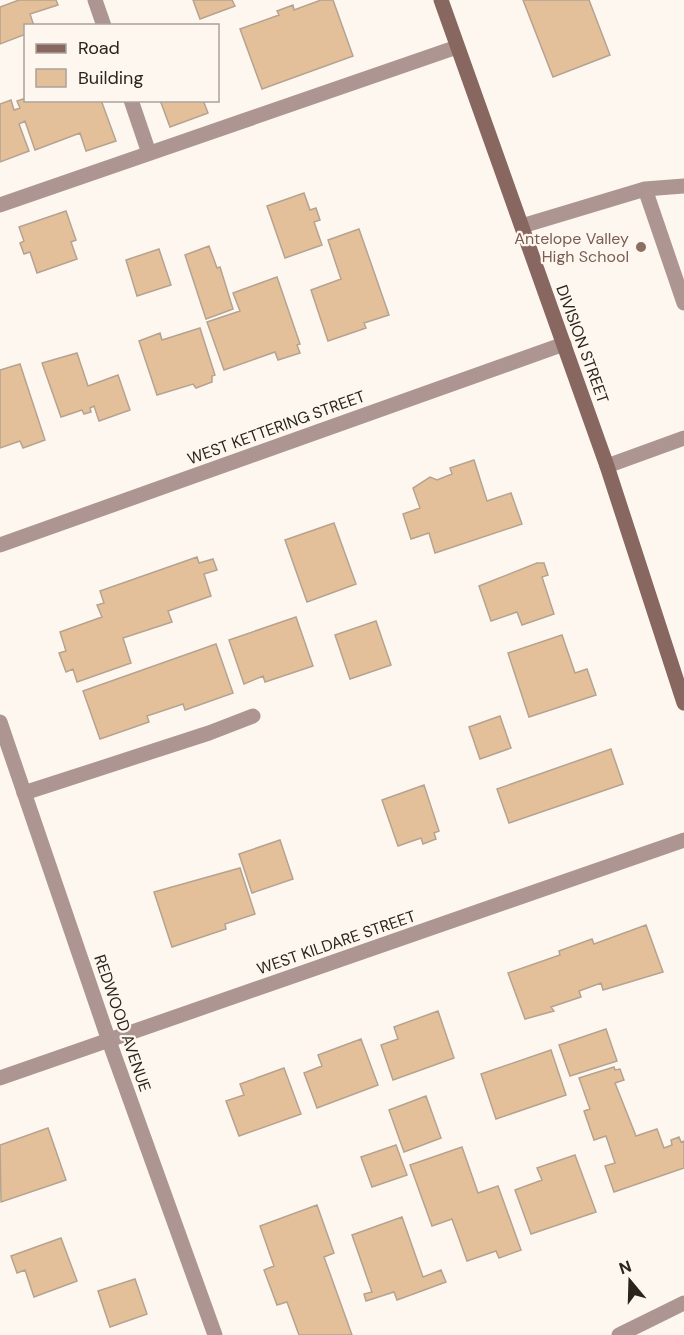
<svg xmlns="http://www.w3.org/2000/svg" width="684" height="1335" viewBox="0 0 684 1335" font-family="'DM Sans',sans-serif">
	<rect width="100%" height="100%" fill="#fef7ef"/>
	<path fill="#e4c09a" stroke="#b5a390" stroke-width="1.5" d="M19 0H56L58 5 30 14 34 26H26V34L0 44V7Z
		M193 0H232L235 6 200 19Z
		M321 0H333L353 56 262 89 240 29 279 15 277 11 293 5 294 10Z
		M523 0H589L610 55 553 77Z
		M26 98V100H101L116 141 86 151 80 133 35 150 25 121 19 124 29 151 0 162V104L11 100 14 110 20 108 17 101Z
		M160 100H203L208 113 170 127Z
		M304 193 310 210 316 208 320 220 314 222 322 245 285 258 267 206Z
		M66 211 76 240 71 242 77 259 37 273 30 252 24 254 20 243 24 241 19 227Z
		M359 229 389 315 364 323 366 328 328 341 311 290 341 279 328 240Z
		M209 246 217 268 220 267 233 309 206 319 185 255Z
		M159 249 171 285 137 296 126 260Z
		M277 277 300 344 297 345 300 353 278 360 275 352 224 370 207 322 240 311 233 293Z
		M200 328 215 375 212 376V382L196 388 193 384 157 395 139 341 160 333 162 340Z
		M77 353 88 386 118 375 130 410 99 421 94 406 90 408 91 412 84 414 82 410 61 417 42 363Z
		M20 364 45 440 23 448 20 441 0 448V370Z
		M474 460 487 501 511 493 522 524 435 553 429 533 411 539 403 514 420 508 413 488 430 477 437 480 452 474 450 468Z
		M334 523 356 584 307 602 285 540Z
		M197 557 199 563 213 559 217 570 204 574 211 596 168 611 172 622 123 638 131 663 77 682 73 669 66 672 59 653 66 651 60 632 102 617 97 605 104 603 100 591Z
		M537 563H544L548 575 542 577 554 614 522 625 517 612 491 621 479 586Z
		M296 617 313 666 265 682 263 676 244 684 229 640Z
		M376 621 391 665 350 679 335 635Z
		M562 635 575 673 587 669 596 695 529 717 508 653Z
		M216 644 233 693 185 710 183 704 147 716 149 722 100 739 83 691Z
		M500 716 511 748 480 759 469 727Z
		M611 749 623 784 509 823 497 789Z
		M424 785 439 831 434 833 436 839 423 844 421 838 398 846 382 800Z
		M280 840 293 879 252 893 239 854Z
		M240 868 255 914 225 924 226 929 172 947 154 892Z
		M646 925 663 972 603 990 601 983 579 991 581 997 551 1007 554 1011 525 1019 508 973 560 955 559 951 592 939 594 944Z
		M438 1011 454 1058 393 1080 381 1045 398 1039 394 1027Z
		M606 1029 617 1061 570 1076 559 1045Z
		M361 1039 378 1085 317 1108 304 1073 322 1066 318 1055Z
		M551 1050 566 1095 496 1119 481 1074Z
		M614 1067 615 1070 620 1069 624 1080 615 1083 636 1136 657 1129 664 1148 672 1145 671 1140 679 1137 681 1142 684 1141V1168L614 1192 605 1166 615 1163 606 1136 594 1140 584 1111 590 1109 579 1078Z
		M284 1068 301 1114 239 1136 226 1101 244 1095 240 1084Z
		M426 1096 441 1138 404 1152 389 1110Z
		M48 1128 66 1180 1 1202 0 1145Z
		M396 1145 407 1175 372 1187 361 1157Z
		M462 1147 478 1193 498 1186 521 1250 499 1258 496 1251 467 1261 452 1219 432 1226 410 1165Z
		M575 1155 596 1212 531 1234 515 1190 542 1180 537 1168Z
		M317 1205 334 1253 324 1257 352 1335H299L287 1302 277 1305 264 1270 274 1266 260 1226Z
		M402 1217 423 1277 441 1270 446 1282 397 1300 394 1292 366 1301 364 1294 372 1292 352 1235Z
		M61 1238 77 1281 34 1297 25 1270 17 1273 11 1256Z
		M135 1279 147 1314 110 1327 98 1291Z"/>
	<g fill="none" stroke-linecap="round" stroke-linejoin="round">
		<path stroke="#ad9691" stroke-width="15" d="M95 0 104 26
			M131 100 149 153
			M645 189 684 303
			M522 226 645 189 684 186
			M607 466 684 438
			M24 793 209 733 253 716"/>
		<path stroke="#ad9691" stroke-width="15" d="M0 205 457 47
			M0 545 564 344
			M0 722 109 1041 215 1335
			M0 1078 684 840"/>
		<path stroke="#ad9691" stroke-width="15" d="M619 1335 684 1303"/>
		<path stroke="#886760" stroke-width="15" d="M441 0 607 466 684 703"/>
	</g>
	<circle fill="#8d6e63" stroke="#fef7ef" stroke-width="2" cx="641" cy="247" r="6"/>
	<g text-anchor="middle" stroke-width="4.5" stroke-linejoin="round" paint-order="stroke">
		<g font-size="16" fill="#785e54" stroke="#fef7ef" text-anchor="end">
			<text x="629" y="244">Antelope Valley<tspan x="629" dy="18">High School</tspan></text>
		</g>
		<g font-size="16" fill="#2b241d" stroke="#fef7ef">
			<text transform="translate(583 344) rotate(70)" y="6">DIVISION STREET</text>
			<text transform="translate(276 427) rotate(-20)" y="6">WEST KETTERING STREET</text>
			<text transform="translate(336 942) rotate(-19)" y="6">WEST KILDARE STREET</text>
			<text transform="translate(123 1023) rotate(71)" y="6">REDWOOD AVENUE</text>
		</g>
	</g>
	<rect x="24" y="24" width="195" height="78" fill="#fef7ef" stroke="#aaa39b" stroke-width="1.5"/>
	<rect x="36" y="44" width="30" height="9" fill="#886760" stroke="#aaa39b" stroke-width="1.5"/>
	<text x="78" y="54" font-size="18" fill="#2b241d">Road</text>
	<rect x="36" y="69" width="30" height="18" fill="#e4c09a" stroke="#aaa39b" stroke-width="1.5"/>
	<text x="78" y="84" font-size="18" fill="#2b241d">Building</text>
	<g transform="translate(630 1281) rotate(341)" stroke="#fef7ef" stroke-width="4.5" paint-order="stroke">
	<path d="M0-4.5L10 22L0 15L-10 22Z" fill="#2b241d"/>
	<text y="-9" font-size="16" font-weight="bold" text-anchor="middle" fill="#2b241d">N</text>
	</g>
</svg>
